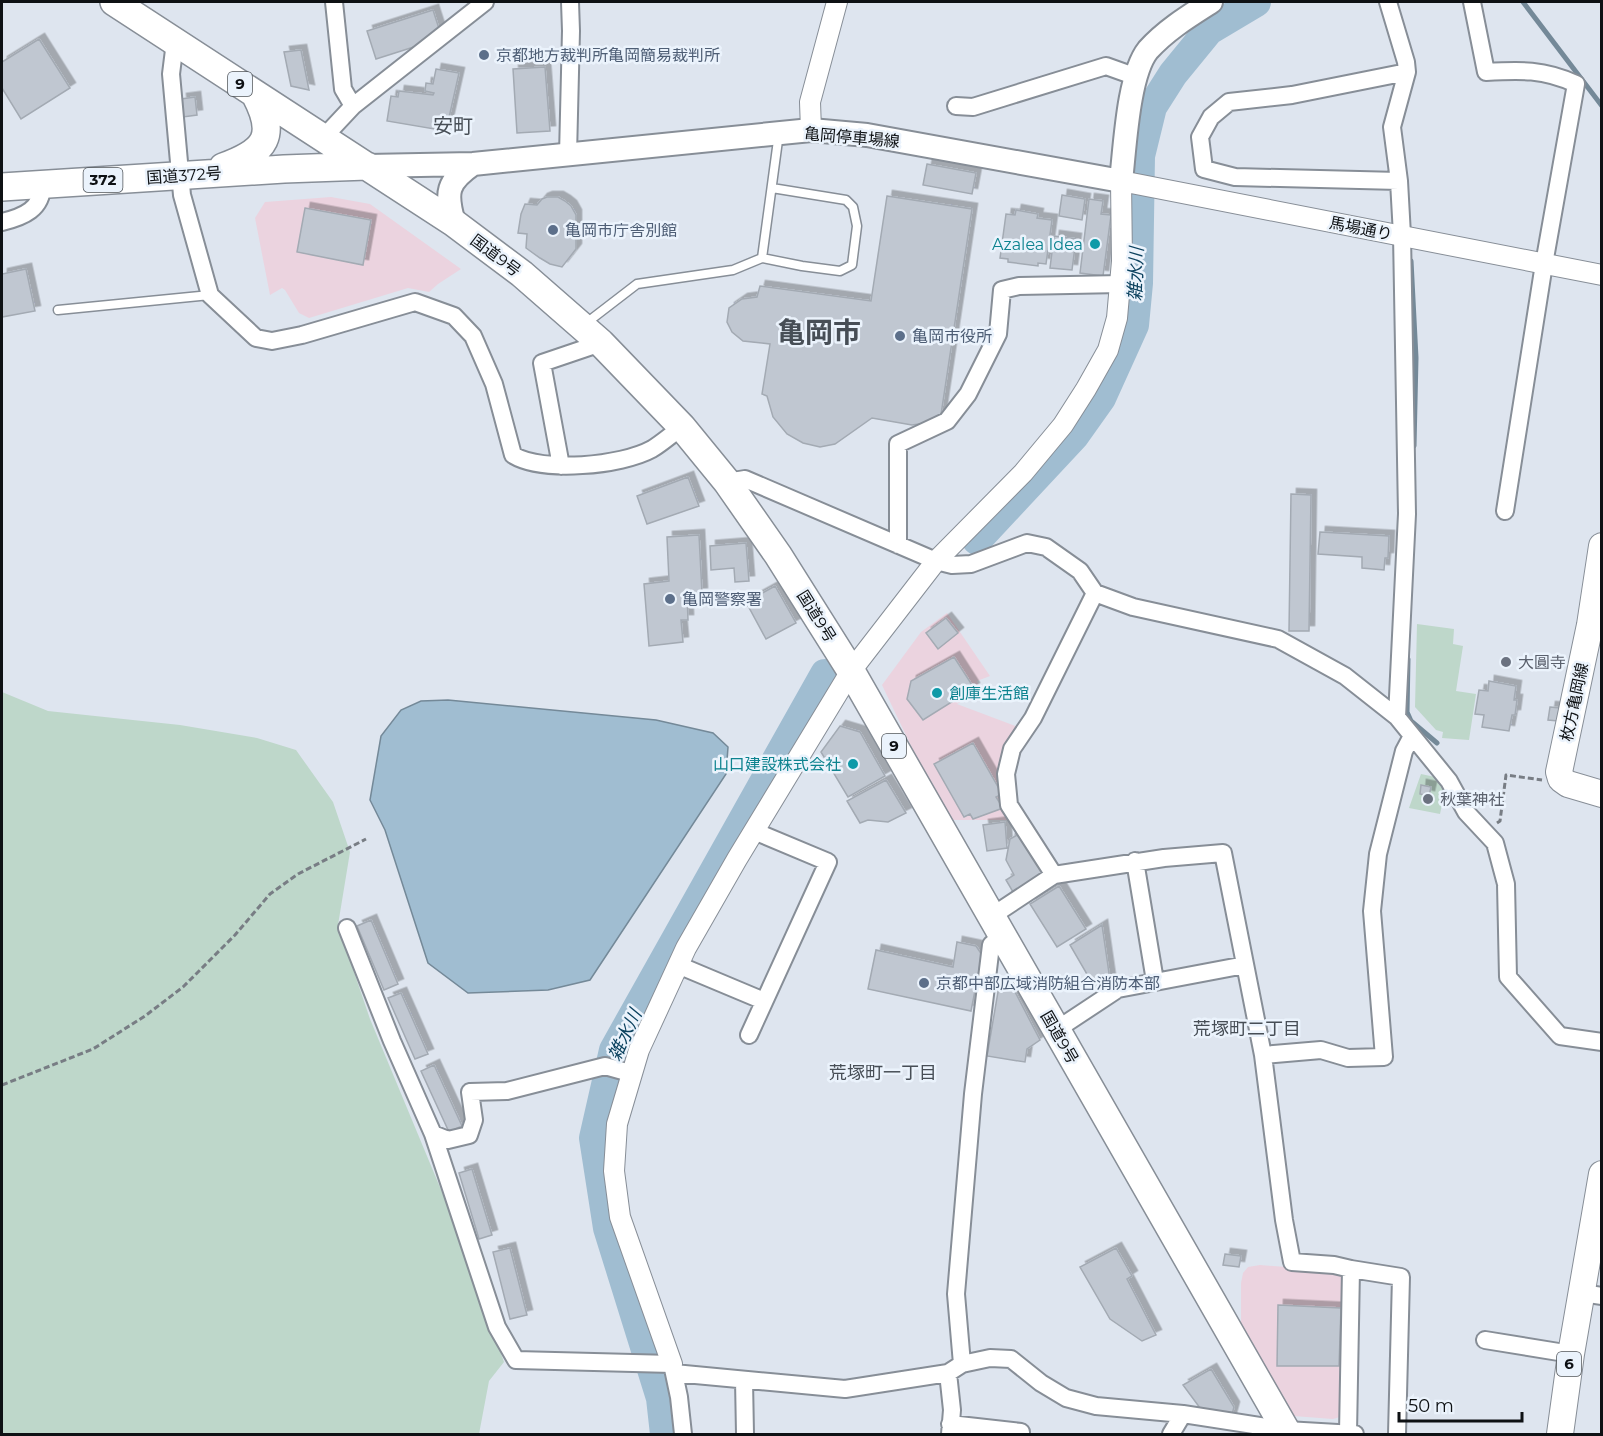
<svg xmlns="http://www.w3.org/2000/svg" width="1603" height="1436" viewBox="0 0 1603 1436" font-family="Montserrat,'Noto Sans JP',sans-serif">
	<defs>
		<filter id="shadow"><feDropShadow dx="5.5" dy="-5.5" stdDeviation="0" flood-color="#0004"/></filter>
	</defs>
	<rect width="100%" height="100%" fill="#dee5ef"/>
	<path fill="#ebd3df" d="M331 197 370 204 461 269 438 284 429 292 408 288 309 318 299 313 285 290 282 288 270 295 255 218 265 202Z
		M947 613 990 676 977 681 981 691 957 704 1018 727 1002 781 1007 820H951L913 750 882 685 921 632Z
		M1260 1265 1337 1271 1344 1280 1340 1417 1333 1419 1293 1416 1241 1323V1283L1243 1273 1248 1267Z"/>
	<path fill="#bed7ca" d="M1417 624 1454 629 1453 644 1463 646 1456 691 1476 694 1469 740 1442 738 1443 732 1436 730 1415 707Z
		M2 692 48 711 180 725 257 738 296 750 333 802 350 852 338 925 370 1019 449 1209 504 1362 489 1381 479 1434H2Z
		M1421 774 1435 777 1445 790 1440 814 1409 808Z"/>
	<path fill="#a0bdd1" stroke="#748998" stroke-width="1.5" d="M448 700 656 720 713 733 728 747 726 774 590 980 548 990 468 993 428 963 385 830 370 800 381 736 401 710 421 701Z"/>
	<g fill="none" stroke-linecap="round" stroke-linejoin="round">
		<path stroke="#748998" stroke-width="5" d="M1523 2 1602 106
			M1411 261 1416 358 1414 446
			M1408 659 1407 712 1411 721 1437 743"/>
		<path stroke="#a0bdd1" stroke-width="30" d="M977 540 1074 436 1101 398 1134 325 1138 283 1140 156 1152 107 1173 74 1209 30 1256 2
			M665 1434 661 1398 608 1228 594 1138 614 1050 825 674"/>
	</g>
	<path fill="#c0c7d1" stroke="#a3aab3" stroke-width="1.5" filter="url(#shadow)" d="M433 10 442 38 376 59 367 31Z
		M39 39 70 88 21 119 2 88V62Z
		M301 50 309 90 291 86 284 52Z
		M545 67 550 131 517 133 513 69Z
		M436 69 459 73 446 131 387 121 391 96 398 97 399 91 433 95 434 93 425 91 426 83 433 84Z
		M195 97 197 115 183 117 181 99Z
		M927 164 976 173 972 194 923 185Z
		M1062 195 1085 199 1082 220 1059 216Z
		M887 196 972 209 940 421 912 425 872 418 835 444 820 447 803 443 787 434 773 417 767 396 762 394 770 344 743 341 732 332 727 322 729 308 742 299 757 297 760 286 871 301Z
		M547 197H558L565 201 571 206 576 215V249L562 267 550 264 540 258 526 248 527 234 518 233 521 214 525 204 537 205 542 199Z
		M1089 199 1103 201 1101 214 1111 215 1103 276 1080 273Z
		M305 208 371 220 363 265 297 252Z
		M1016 210 1038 214 1037 218 1052 220 1046 264 1038 263V266L1008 262V259L1000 258 1006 214 1015 215Z
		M1054 236 1076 239 1072 270 1050 268Z
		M26 269 35 311 2 317V274Z
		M688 477 699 506 647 524 637 496Z
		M1291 494 1311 495 1309 631H1289Z
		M1320 532 1389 536 1388 558H1385L1384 570 1362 568V557L1318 554Z
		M699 535 702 593 687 594 688 620H681L683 642 649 646 644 584 669 581 667 537Z
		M746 543 749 581 735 582 734 568 711 570 710 546Z
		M775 586 796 623 766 639 746 602Z
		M946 618 958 633 938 649 926 633Z
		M954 657 974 688 923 720 907 699 911 681Z
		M1489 681 1516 686 1514 700H1517L1515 715H1512L1509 731 1482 727 1484 715 1475 714 1479 690 1488 691Z
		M1550 707 1560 708 1558 721 1548 720Z
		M840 726 860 732 885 776 848 797 821 752Z
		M973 743 1002 794 996 797 1003 808 973 819 970 814 964 817 934 764Z
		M886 780 906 813 888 822 868 820 860 823 847 801Z
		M1421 785 1431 787 1429 796 1420 794Z
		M1005 822 1007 848 987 851 983 825Z
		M1021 833 1044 875 1013 892 1006 880 1014 875 1006 860 1010 839Z
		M1059 886 1086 929 1057 947 1030 904Z
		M371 920 398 984 384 990 357 926Z
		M1102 925 1110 980 1095 988 1070 945Z
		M957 942 976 946 982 955 971 1011 868 989 876 950 953 967Z
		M999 986 1013 988 1040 1040 1027 1049 1025 1062 987 1056Z
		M401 993 428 1054 415 1059 388 998Z
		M434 1065 462 1126 449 1132 421 1071Z
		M472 1169 492 1235 479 1239 459 1173Z
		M510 1248 527 1315 510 1319 493 1252Z
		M1116 1248 1132 1276 1127 1279 1156 1335 1142 1341 1110 1319 1080 1267Z
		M1225 1254 1241 1256 1239 1267 1223 1265Z
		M1278 1305 1341 1308 1339 1366H1277Z
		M1211 1369 1234 1407 1231 1418 1203 1412 1183 1385Z"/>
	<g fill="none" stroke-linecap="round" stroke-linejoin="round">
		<defs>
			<path id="service" d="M762 258 779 133
				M58 310 210 295
				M585 324 637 284 733 270 762 258 802 266 840 271 852 265 857 226 853 207 846 200 772 188"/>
			<path id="minor" d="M334 2 343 89 353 106
				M1388 2 1406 62 1407 72 1392 127 1399 181 1402 235 1407 514 1397 717
				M1472 2 1486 72C1520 70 1544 69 1576 84L1544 264 1505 511
				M175 42 171 74 182 195 210 295 256 338 272 341 302 335 415 302 454 316 473 336 494 384 513 455C543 473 621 466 652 449 662 443 672 434 682 427
				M956 106 973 107 1106 66 1134 76
				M323 138 353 106 485 2
				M568 155 571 31 570 2
				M1399 181 1235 177 1204 169 1200 137 1211 117 1229 102 1292 95 1407 72
				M2 222C23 217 43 209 42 184
				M561 466 542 363 601 343
				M727 482 745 479 936 561 952 565 971 564 1027 543 1046 547 1080 571 1095 593 1133 607 1278 639 1345 676 1397 717 1449 781 1466 812 1495 843 1506 884 1508 977 1560 1036 1602 1042
				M898 545V444L947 421 968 394 998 334 1002 290 1019 286 1121 284
				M1135 861 1155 981
				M1054 875 1009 805 1006 774 1012 749 1033 718 1095 593
				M992 916 1054 875 1164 858 1223 853 1263 1055 1284 1220 1292 1262 1334 1265 1351 1269 1348 1433
				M347 928 392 1041 433 1134 497 1327 516 1360 672 1364 679 1397 683 1434
				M678 965 764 1001
				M1056 1030 1118 989 1245 965
				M749 1035 828 862 754 831
				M1263 1055 1321 1050 1348 1058 1384 1057 1372 911 1378 854 1404 751 1412 736
				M433 1134 448 1140 469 1135 474 1120 470 1092 507 1091 605 1066 630 1073
				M1351 1269 1401 1277 1397 1434
				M1582 1293 1602 1296
				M1485 1340 1571 1354
				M962 1364 956 1294 973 1094 991 945 1002 935
				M674 1373 845 1389 948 1373 962 1364 990 1358 1011 1359 1041 1383 1066 1398 1096 1406 1183 1414 1286 1430 1355 1434
				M948 1373 952 1410 950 1434
				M744 1380 745 1434
				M950 1424 1021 1432
				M1171 1434 1183 1414"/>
			<path id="tertiary" d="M811 130 810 102 837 2
				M672 1364 620 1217 614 1171 617 1124 639 1050 686 948 737 859 851 671 936 561 1023 473 1063 425 1086 389 1108 350 1117 318 1122 261 1121 181 1602 275"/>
			<path id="secondary" d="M367 166 473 164 811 130 867 135 1121 181C1125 147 1128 75 1148 50 1166 30 1189 16 1211 2
				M454 223C445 192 447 182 473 164"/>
			<path id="primary" d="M1602 546 1590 625 1559 772 1561 779 1568 784 1602 794
				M1560 1434 1571 1354 1602 1174"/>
			<path id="trunk" d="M114 2 454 223 522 274 601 343 682 427 727 482 778 555 851 671 1288 1434
				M223 167C267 151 277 136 255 94
				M2 187 284 169 367 166"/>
		</defs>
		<use href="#service" stroke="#878e97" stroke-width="11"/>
		<use href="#minor" stroke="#878e97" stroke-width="20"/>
		<use href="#tertiary" stroke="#878e97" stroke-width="22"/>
		<use href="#secondary" stroke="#878e97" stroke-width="26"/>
		<use href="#primary" stroke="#878e97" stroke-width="28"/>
		<use href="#trunk" stroke="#878e97" stroke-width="30"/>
		<path stroke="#787d84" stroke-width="3" stroke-dasharray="6 3" stroke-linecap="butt" d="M1497 823 1500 821 1506 775 1542 780
			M2 1085 93 1049 145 1016 183 987 235 935 270 894 298 874 366 839"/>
		<use href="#service" stroke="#fff" stroke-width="8"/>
		<use href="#minor" stroke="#fff" stroke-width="16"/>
		<use href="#tertiary" stroke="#fff" stroke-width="20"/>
		<use href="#secondary" stroke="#fff" stroke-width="22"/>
		<use href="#primary" stroke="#fff" stroke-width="26"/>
		<use href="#trunk" stroke="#fff" stroke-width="27"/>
	</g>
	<g fill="#5c6f8a" stroke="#ebf3fc" stroke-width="2">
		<circle cx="484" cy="55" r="6"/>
		<circle cx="553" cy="230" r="6"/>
		<circle cx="900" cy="336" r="6"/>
		<circle cx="670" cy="599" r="6"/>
		<circle cx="924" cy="983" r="6"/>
	</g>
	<g fill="#0f9aa8" stroke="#ebf3fc" stroke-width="2">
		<circle cx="1095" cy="244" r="6"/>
		<circle cx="937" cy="693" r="6"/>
		<circle cx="853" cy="764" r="6"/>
	</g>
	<g fill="#6b7280" stroke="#ebf3fc" stroke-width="2">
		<circle cx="1506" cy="662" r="6"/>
		<circle cx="1428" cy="799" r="6"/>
	</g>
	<g text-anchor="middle" stroke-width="5" stroke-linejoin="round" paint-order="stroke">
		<g fill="#ebf3fc" stroke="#50555a" stroke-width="1.5">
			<rect x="228" y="72" width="24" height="24" rx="4.5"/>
			<rect x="83.5" y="168" width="39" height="24" rx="4.5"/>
			<rect x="882" y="734" width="24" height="24" rx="4.5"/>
			<rect x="1557" y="1352" width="24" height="24" rx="4.5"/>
		</g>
		<g font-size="15" font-weight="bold" fill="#0e1114">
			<text x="240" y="89">9</text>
			<text x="103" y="185">372</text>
			<text x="894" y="751">9</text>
			<text x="1569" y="1369">6</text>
		</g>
		<g font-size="16" fill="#4e5e75" stroke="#ebf3fc" text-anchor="start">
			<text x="496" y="61">京都地方裁判所亀岡簡易裁判所</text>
			<text x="565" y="236">亀岡市庁舎別館</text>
			<text x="912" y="342">亀岡市役所</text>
			<text x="682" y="605">亀岡警察署</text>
			<text x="936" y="989">京都中部広域消防組合消防本部</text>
		</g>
		<g font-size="16" fill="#0e1114" stroke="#ebf3fc">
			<text transform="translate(852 137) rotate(5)" y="6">亀岡停車場線</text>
			<text transform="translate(184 175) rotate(-4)" y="6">国道372号</text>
			<text transform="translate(1361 228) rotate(11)" y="6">馬場通り</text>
			<text transform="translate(496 255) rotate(37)" y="6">国道9号</text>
			<text transform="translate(817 616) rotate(58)" y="6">国道9号</text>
			<text transform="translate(1574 702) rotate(-78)" y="6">枚方亀岡線</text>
			<text transform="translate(1060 1037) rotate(60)" y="6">国道9号</text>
		</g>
		<g font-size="16" fill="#0d838f" stroke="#ebf3fc" text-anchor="end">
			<text x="1083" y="250">Azalea Idea</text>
			<text x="949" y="699" text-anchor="start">創庫生活館</text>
			<text x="841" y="770">山口建設株式会社</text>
		</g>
		<g font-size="16" fill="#5b616d" stroke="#ebf3fc" text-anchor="start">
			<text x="1518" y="668">大圓寺</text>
			<text x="1440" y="805">秋葉神社</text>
		</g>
		<g font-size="18" font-style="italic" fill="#0c425f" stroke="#ebf3fc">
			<text transform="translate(1136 274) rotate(-88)" y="6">雑水川</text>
			<text transform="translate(625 1035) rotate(-65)" y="6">雑水川</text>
		</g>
		<g font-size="18" fill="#474e56" stroke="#ebf3fc">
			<text x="1247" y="1035">荒塚町二丁目</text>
			<text x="883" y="1079">荒塚町一丁目</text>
		</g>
		<g font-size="20" fill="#474e56" stroke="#ebf3fc">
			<text x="453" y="133">安町</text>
		</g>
		<g font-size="28" font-weight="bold" fill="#474e56" stroke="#ebf3fc">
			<text x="819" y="342">亀岡市</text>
		</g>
	</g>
	<rect width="1603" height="1436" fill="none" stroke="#0e1114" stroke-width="6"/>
	<path d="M1399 1412v9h123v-9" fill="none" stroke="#0e1114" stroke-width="3"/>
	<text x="1408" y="1412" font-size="18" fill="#0e1114" stroke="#ebf3fc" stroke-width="4.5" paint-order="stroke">50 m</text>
</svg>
